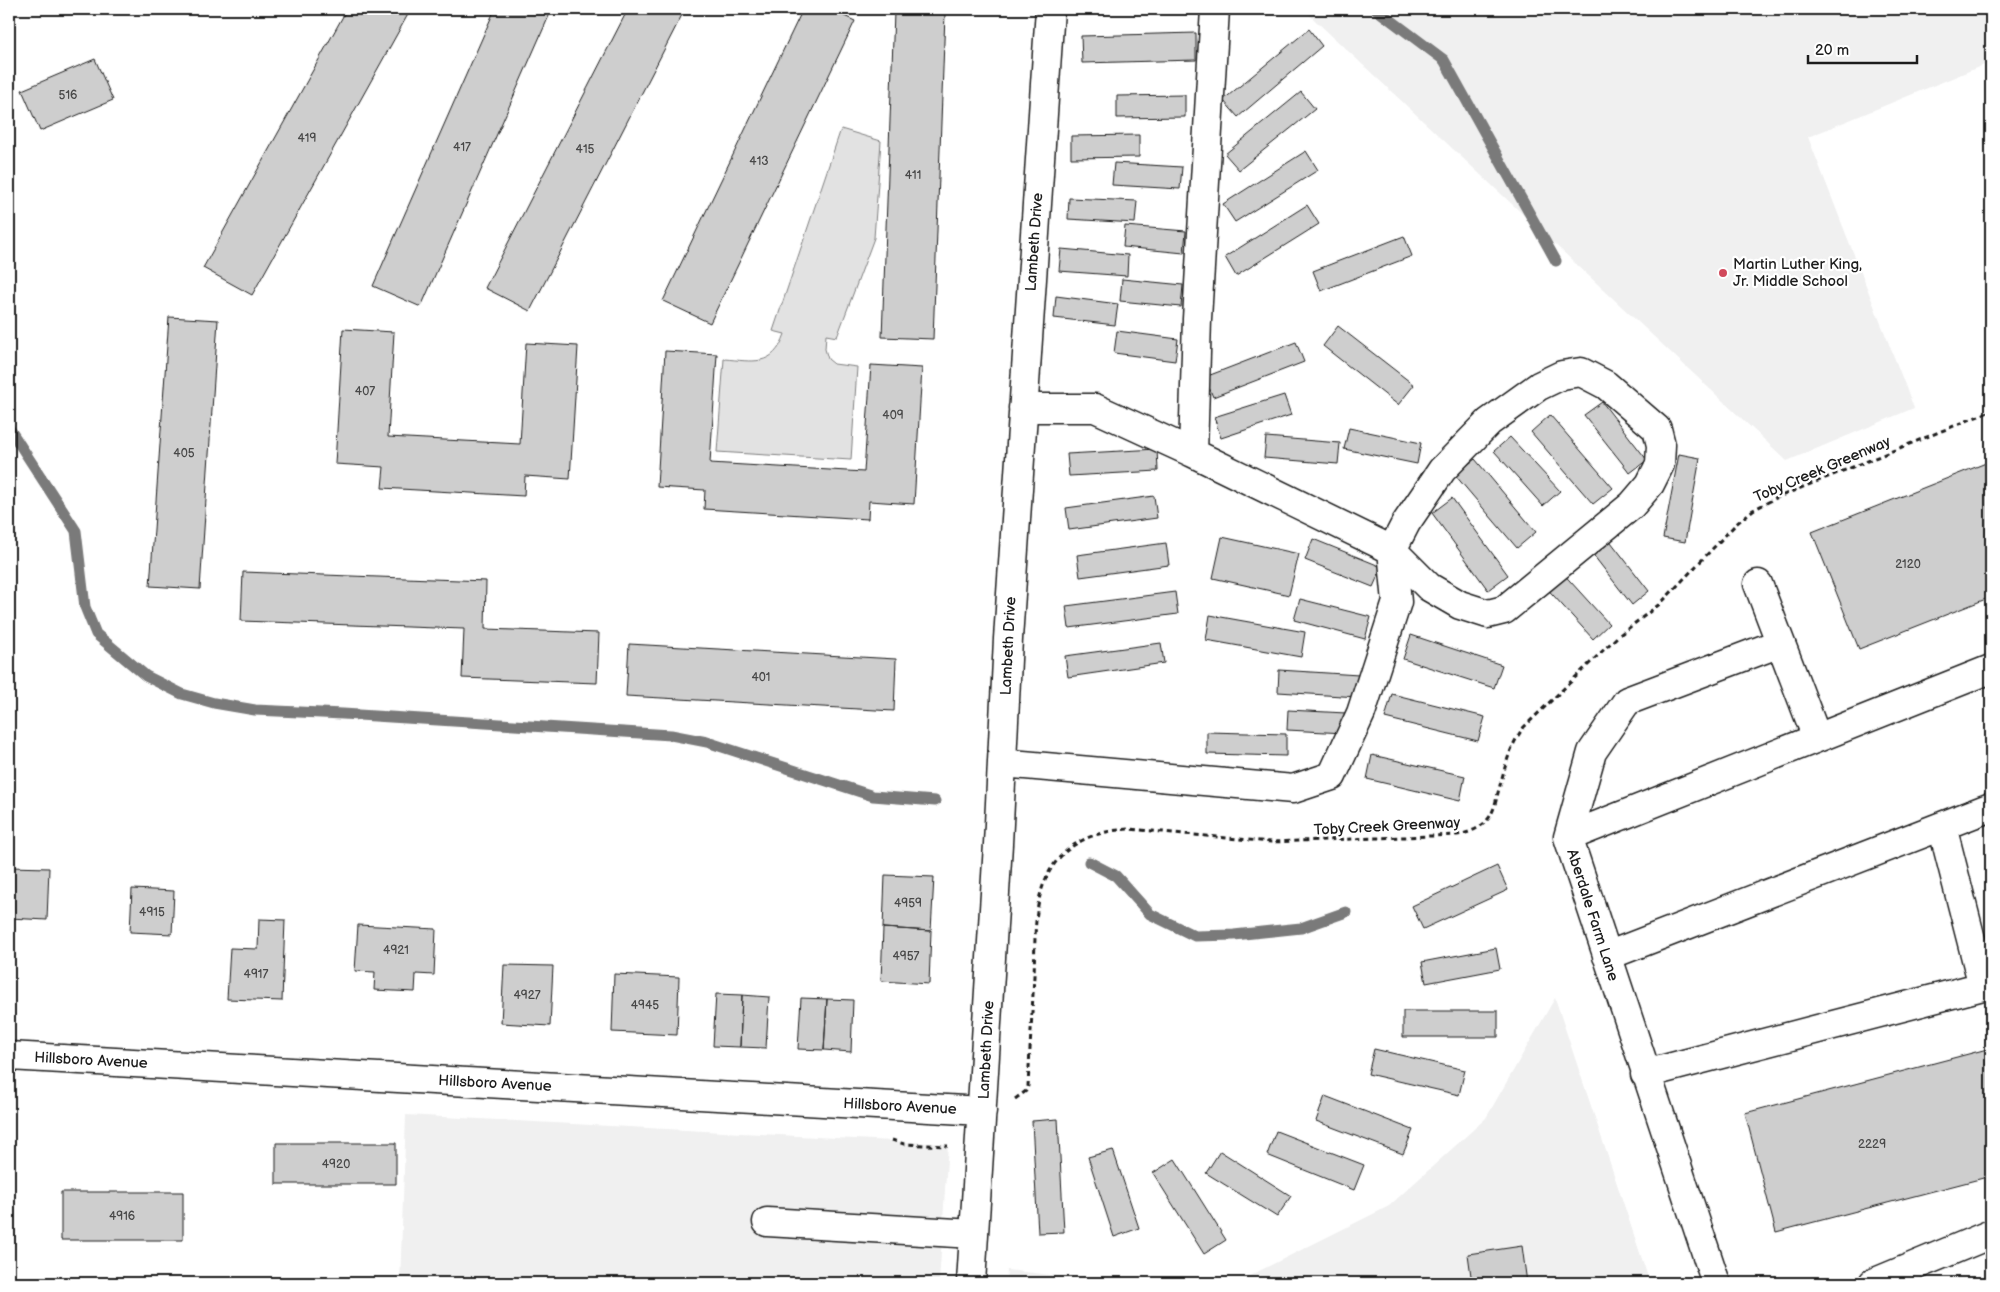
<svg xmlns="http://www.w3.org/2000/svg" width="2000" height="1292" viewBox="0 0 2000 1292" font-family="'Balsamiq Sans',sans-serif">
	<rect width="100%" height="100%" fill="#fff"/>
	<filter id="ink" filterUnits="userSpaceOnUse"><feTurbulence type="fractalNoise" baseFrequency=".02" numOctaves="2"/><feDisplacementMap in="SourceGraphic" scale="10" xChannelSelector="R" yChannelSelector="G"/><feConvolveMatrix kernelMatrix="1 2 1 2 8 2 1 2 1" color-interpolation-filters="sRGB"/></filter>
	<g filter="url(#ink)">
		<path fill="#f0f0f0" d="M1303 9H1991V62L1808 137 1914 408 1787 461Z
			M1555 998 1650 1283H1235L1389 1206 1486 1118Z
			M406 1115 948 1144 939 1283H400Z
			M1007 1270 1120 1283H1006Z"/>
		<path fill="#e2e2e2" stroke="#7f7f7f" d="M841 129 881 141 874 238 837 337 826 335 825 349 828 359 834 364 857 367 851 460 717 452 724 359C753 361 773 368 785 334L773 331Z"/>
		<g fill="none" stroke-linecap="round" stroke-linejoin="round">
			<path stroke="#7a7a7a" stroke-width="11" d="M1376 9 1444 60 1556 261
				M9 428 76 531 85 607 96 634 146 676 182 694 214 703 255 710 343 714 671 735 707 742 873 796 935 801
				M1089 862 1116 876 1150 914 1195 936 1234 935 1301 928 1346 912"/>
		</g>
		<path fill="#cecece" stroke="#1c1c1c" d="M347 9H411L252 295 203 268Z
			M495 9H552L421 307 373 286Z
			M628 9H685L530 311 485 288Z
			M803 9H829L855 21 710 323 663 301Z
			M894 12 945 14 933 339 882 337Z
			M1309 29 1322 46 1238 117 1223 100Z
			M1196 33V60L1082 63 1081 36Z
			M95 59 113 100 40 131 22 90Z
			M1301 92 1315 109 1239 170 1225 154Z
			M1185 95V117L1117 118V96Z
			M1139 135V157L1071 158V136Z
			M1306 151 1318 170 1235 222 1223 204Z
			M1114 163 1182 167 1180 189 1112 185Z
			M1069 198 1137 201 1135 223 1068 219Z
			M1307 205 1319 224 1236 276 1225 257Z
			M1125 226 1186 231 1184 253 1123 247Z
			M1404 236 1412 256 1321 291 1313 271Z
			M1061 249 1128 255 1127 276 1059 271Z
			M1122 279 1183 285 1181 307 1120 301Z
			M1056 296 1118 304 1115 325 1054 318Z
			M169 317 218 320 200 589 150 586Z
			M1338 326 1414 385 1398 405 1323 346Z
			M343 329 394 332 388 437 520 444 526 343 578 346 570 479 525 476 524 496 382 488 384 467 335 464Z
			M1117 331 1178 339 1175 361 1114 353Z
			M1296 342 1304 362 1213 397 1205 377Z
			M665 351 717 354 710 463 864 472 871 365 922 368 914 504 869 501 868 519 704 509 705 490 657 487Z
			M1284 395 1291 415 1221 438 1214 417Z
			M1602 402 1647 460 1630 473 1584 415Z
			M1550 415 1613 488 1593 504 1531 432Z
			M1349 428 1421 443 1417 464 1344 449Z
			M1266 437 1340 443 1338 464 1264 458Z
			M1510 437 1560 491 1543 506 1494 451Z
			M1157 449 1158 471 1069 476 1067 454Z
			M1679 454 1700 458 1685 542 1663 538Z
			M1475 459 1536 532 1517 548 1455 475Z
			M1991 461V597L1859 649 1812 532Z
			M1154 496 1157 518 1069 530 1066 508Z
			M1452 498 1508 575 1488 590 1432 513Z
			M1604 533 1649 591 1632 605 1587 547Z
			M1222 537 1299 554 1289 595 1213 578Z
			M1313 539 1382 567 1373 587 1305 560Z
			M1166 543 1169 565 1080 577 1077 555Z
			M1560 570 1609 624 1593 639 1543 584Z
			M243 572 486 581 485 629 599 633 597 683 462 678 464 629 241 621Z
			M1175 592 1178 614 1069 628 1066 606Z
			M1300 599 1371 617 1365 639 1294 620Z
			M1210 615 1305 632 1301 657 1206 640Z
			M1411 635 1502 665 1494 688 1403 659Z
			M1161 643 1164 663 1068 677 1065 656Z
			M629 644 896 659 894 711 626 696Z
			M1279 670 1359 675 1358 697 1278 692Z
			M1392 694 1485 717 1478 741 1385 718Z
			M1288 710 1346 713 1345 733 1287 730Z
			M1207 732 1286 734V756L1207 754Z
			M1372 755 1465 776 1460 801 1367 779Z
			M1497 866 1508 890 1423 929 1412 906Z
			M9 867 49 868 47 920 9 918Z
			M885 875 934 877 931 931 883 928Z
			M132 889 174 891 172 934 130 932Z
			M259 919 285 920 282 1001 227 999 230 948 258 949Z
			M358 925 436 929 434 975 416 974 415 992 374 990 375 972 355 971Z
			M883 928 931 931 929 984 881 981Z
			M1496 948 1500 969 1426 983 1422 962Z
			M504 965 553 966 550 1026 501 1023Z
			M614 974 679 977 677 1035 612 1032Z
			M716 994 742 995 740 1047 713 1046Z
			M742 995 769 997 766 1048 740 1047Z
			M801 998 827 999 824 1050 798 1049Z
			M827 999 853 1000 851 1052 824 1050Z
			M1403 1011H1498V1037H1403Z
			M1991 1048V1176L1776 1232 1745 1113Z
			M1374 1049 1465 1070 1459 1095 1368 1074Z
			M1325 1096 1413 1130 1403 1154 1316 1121Z
			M1058 1119 1064 1232 1038 1233 1032 1121Z
			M1276 1131 1364 1165 1354 1190 1267 1155Z
			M276 1143H396V1184H276Z
			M1113 1150 1139 1228 1114 1237 1088 1157Z
			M1220 1151 1291 1196 1277 1217 1206 1173Z
			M1175 1159 1226 1240 1204 1254 1153 1173Z
			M61 1192H183V1240H61Z
			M1522 1246 1527 1283H1472L1468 1254Z"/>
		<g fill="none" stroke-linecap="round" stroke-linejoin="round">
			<defs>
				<path id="minor" d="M1193 453 1197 319 1215 9
					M1758 584 1817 738
					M1002 763 1293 789 1332 776 1361 713 1397 602 1392 550 1406 523 1442 470 1489 422 1539 386 1562 375 1581 372 1606 385 1657 429 1661 445 1660 464 1650 484 1632 505 1504 610 1488 614 1460 605 1429 587 1392 550 1193 453 1095 408H1023
					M1568 837 1592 752 1627 701 1780 643
					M1607 956 1991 807
					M9 1056 982 1111
					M1645 1074 1983 986 1942 826
					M767 1222 974 1234
					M971 1283 998 844 1008 639 1050 9
					M1716 1283 1568 837 1991 669
					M1873 1283 1991 1234"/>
			</defs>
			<use href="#minor" stroke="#1c1c1c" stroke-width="31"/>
			<path stroke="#1c1c1c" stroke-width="3" stroke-dasharray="5 4" stroke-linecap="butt" d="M1015 1099 1026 1091 1028 1086C1030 1049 1032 1012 1034 976 1035 951 1034 924 1039 900 1049 852 1084 831 1130 829L1271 842 1457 835C1469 833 1481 828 1488 819 1495 810 1496 799 1499 789 1505 767 1510 745 1524 727L1617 637 1661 603 1736 524 1753 510 1776 498 1991 411
				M892 1140 904 1144 948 1146"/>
			<use href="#minor" stroke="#fff" stroke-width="28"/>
		</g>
	</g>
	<circle fill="#d1495b" stroke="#fff" stroke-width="2" cx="1723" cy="273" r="5"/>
	<g text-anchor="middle" stroke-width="4.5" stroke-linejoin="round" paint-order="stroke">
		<g font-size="12" fill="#484848">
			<text x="68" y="99">516</text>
			<text x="307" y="142">419</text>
			<text x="462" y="151">417</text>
			<text x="585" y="153">415</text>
			<text x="759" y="165">413</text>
			<text x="913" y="179">411</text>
			<text x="365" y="395">407</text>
			<text x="893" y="419">409</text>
			<text x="184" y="457">405</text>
			<text x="1908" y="568">2120</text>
			<text x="761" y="681">401</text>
			<text x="908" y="907">4959</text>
			<text x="152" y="916">4915</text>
			<text x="396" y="954">4921</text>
			<text x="906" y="960">4957</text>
			<text x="256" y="978">4917</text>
			<text x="527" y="999">4927</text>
			<text x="645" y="1009">4945</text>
			<text x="1872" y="1148">2229</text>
			<text x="336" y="1168">4920</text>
			<text x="122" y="1220">4916</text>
		</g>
		<g font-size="15" fill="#1c1c1c" stroke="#fff">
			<text transform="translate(1034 242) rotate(-86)" y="5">Lambeth Drive</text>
			<text transform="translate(1822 469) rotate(-23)" y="5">Toby Creek Greenway</text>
			<text transform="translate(1008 646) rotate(-87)" y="5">Lambeth Drive</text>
			<text transform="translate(1387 826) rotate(-3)" y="5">Toby Creek Greenway</text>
			<text transform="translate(1593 915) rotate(72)" y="5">Aberdale Farm Lane</text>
			<text transform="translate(986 1050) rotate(-87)" y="5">Lambeth Drive</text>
			<text transform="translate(91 1060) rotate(3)" y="5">Hillsboro Avenue</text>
			<text transform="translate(495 1083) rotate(3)" y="5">Hillsboro Avenue</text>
			<text transform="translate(900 1106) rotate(3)" y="5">Hillsboro Avenue</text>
		</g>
		<g font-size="15" fill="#1c1c1c" stroke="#fff" text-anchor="start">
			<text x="1733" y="269">Martin Luther King,<tspan x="1733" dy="17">Jr. Middle School</tspan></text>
		</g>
	</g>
	<rect width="2000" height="1292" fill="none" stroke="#fff" stroke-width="30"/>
	<rect x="15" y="15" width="1970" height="1262" fill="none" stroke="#1c1c1c" stroke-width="2" filter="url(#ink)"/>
	<path d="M1808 55v8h109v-8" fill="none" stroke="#1c1c1c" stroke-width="2.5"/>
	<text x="1815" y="55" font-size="15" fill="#1c1c1c" stroke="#ffffff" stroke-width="4" paint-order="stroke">20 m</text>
</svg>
